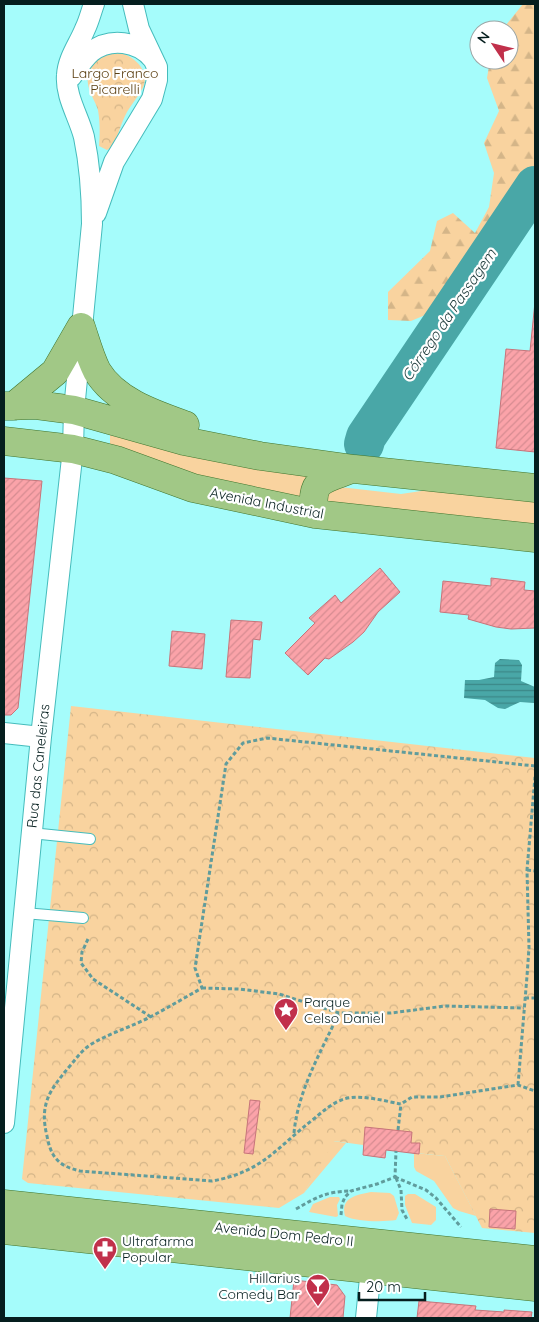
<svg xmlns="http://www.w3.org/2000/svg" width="539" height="1322" viewBox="0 0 539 1322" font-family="Quicksand,sans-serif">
	<defs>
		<pattern id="forest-firs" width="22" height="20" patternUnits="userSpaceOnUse" patternTransform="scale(1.25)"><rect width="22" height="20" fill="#f9d39f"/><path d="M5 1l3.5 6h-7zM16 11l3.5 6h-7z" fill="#d4b588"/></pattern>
		<pattern id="park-crowns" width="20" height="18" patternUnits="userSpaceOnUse" patternTransform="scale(1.25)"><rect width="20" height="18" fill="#f9d39f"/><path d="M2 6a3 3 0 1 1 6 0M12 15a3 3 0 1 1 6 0" fill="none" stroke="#d4b588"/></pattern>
		<pattern id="water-rules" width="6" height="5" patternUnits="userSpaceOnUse" patternTransform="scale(1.25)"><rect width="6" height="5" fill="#49a7a7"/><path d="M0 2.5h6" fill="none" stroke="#3b8787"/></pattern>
		<pattern id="building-hatch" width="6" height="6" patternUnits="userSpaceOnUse" patternTransform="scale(1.25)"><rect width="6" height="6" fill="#fba3a9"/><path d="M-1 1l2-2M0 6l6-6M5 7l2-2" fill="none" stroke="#d68c91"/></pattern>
	</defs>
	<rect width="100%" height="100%" fill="#a5fcfb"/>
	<path fill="#f9d39f" d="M110 435 204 459 308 476 303 499 204 479 110 446Z
		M331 486 401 494 428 490 535 499V528L327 505 323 491Z
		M333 1141 346 1143 304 1193Z
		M414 1153 445 1156 476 1216 459 1211 453 1208 434 1181 416 1171 414 1167Z
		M371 1192 390 1193 394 1196 399 1213 396 1220C384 1222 356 1222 345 1216 340 1197 357 1195 371 1192Z
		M408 1194H415L436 1207V1220L431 1225 412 1223 405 1205V1196Z
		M330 1197H339L340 1199 337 1205 338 1216 336 1217 309 1212 313 1204Z"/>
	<path fill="url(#forest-firs)" d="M523 4H535V205L441 343 427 331 430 313 411 321 388 320V292L430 251 437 221 453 213 475 233 489 207 494 173 484 143 499 111 487 78 490 60H509V30H502Z"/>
	<path fill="url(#park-crowns)" d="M117 52C132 55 149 68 144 85 141 93 131 105 127 112 121 123 118 135 114 146L107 150 99 146C100 134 100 122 98 110 95 101 89 92 88 84 85 65 101 54 117 52Z
		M71 706 535 758V1233L482 1228 445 1156 386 1150 385 1158 363 1155V1145L334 1141 304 1193 279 1208 28 1183 22 1179Z"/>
	<path fill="url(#water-rules)" d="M500 659 519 660 522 665 521 681 535 687V703L520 702 505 709 498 708 485 700 464 698 465 680H479L494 677 495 663Z"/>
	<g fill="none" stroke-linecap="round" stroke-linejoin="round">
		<path stroke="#49a7a7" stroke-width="40" d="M364 444 366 437 535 186"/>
	</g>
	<path fill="url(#building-hatch)" stroke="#c7747a" d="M535 302V452L496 448 506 349 530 351Z
		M4 478 42 481 18 708 11 715H4Z
		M380 568 400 592 378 612 364 632 353 642 329 659 325 658 308 675 285 653 315 623 309 618 335 595 341 603Z
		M491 578 525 582 524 590 535 591V628L511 629 496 627 468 619 469 615 440 612 443 581 491 586Z
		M231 620 262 622 260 640 253 639 250 678 226 677Z
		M172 631 205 634 202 669 169 666Z
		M250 1100 260 1101 253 1154 244 1153Z
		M365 1127 412 1132 411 1143H420L419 1154 386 1150 385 1158 363 1155Z
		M490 1209 516 1211 515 1229 489 1227Z
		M294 1280 337 1285 345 1296 343 1318H290Z
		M419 1301 476 1306 475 1310 504 1312V1310L532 1312 531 1318H417Z"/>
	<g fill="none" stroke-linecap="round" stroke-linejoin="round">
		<defs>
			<path id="service" d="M31 833 90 839
				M24 913 83 918"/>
			<path id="minor" d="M71 77C77 69 83 59 91 52 110 37 138 41 153 59
				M96 213 114 162 152 99 157 80V67L139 29 133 4
				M4 733 41 737
				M4 1123 41 737 73 449 74 410 92 224C92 195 90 166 84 137 79 117 65 96 67 75 68 58 79 44 85 29 89 21 91 12 94 4
				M366 1318 372 1258"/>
			<path id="primary" d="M81 327C86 342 90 357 97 371 115 401 154 414 185 425
				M4 406 36 405 74 410 184 441 260 456 354 469 535 488
				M14 406 55 372 81 327
				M4 441 73 449 116 460 193 488 315 514 535 538
				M315 514C309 479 323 480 352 469
				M4 1204 535 1260
				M4 1230 535 1287"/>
		</defs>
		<use href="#service" stroke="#45bcbc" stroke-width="12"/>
		<use href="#minor" stroke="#45bcbc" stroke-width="22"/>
		<use href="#primary" stroke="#41752e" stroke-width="29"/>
		<path stroke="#609c9c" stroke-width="3" stroke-dasharray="4 2.5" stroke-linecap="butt" d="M535 766 267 738 243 743 226 764 195 968 202 988C186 997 169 1007 152 1016 132 1027 109 1033 90 1045 81 1051 76 1059 69 1067 50 1090 39 1104 47 1136 51 1158 59 1166 80 1171L212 1181C263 1172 277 1147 315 1118 323 1111 334 1102 344 1099 361 1094 384 1101 401 1104L412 1097H440L518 1085 535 1091
			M527 870 535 871
			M88 939 82 952 81 963 93 979 151 1017
			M202 988 239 989 279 994 339 1013H391L445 1006 524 1008
			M525 998H535
			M518 1085 527 976 529 948 527 870 535 777
			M398 1130 401 1104
			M294 1133C298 1090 321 1052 339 1013
			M395 1177 426 1190 436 1198 461 1227
			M396 1178 401 1190 402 1210 408 1221
			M296 1209C317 1197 325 1192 350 1191
			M341 1215 342 1204 345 1197 351 1191 377 1184 395 1177 396 1151"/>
		<use href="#service" stroke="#fff" stroke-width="10"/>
		<use href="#minor" stroke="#fff" stroke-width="20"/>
		<use href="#primary" stroke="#a1c886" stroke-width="28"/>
	</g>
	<defs>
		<symbol id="sight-pin" viewBox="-11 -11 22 30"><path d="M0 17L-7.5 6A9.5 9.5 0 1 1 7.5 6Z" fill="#c1304b" stroke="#fff"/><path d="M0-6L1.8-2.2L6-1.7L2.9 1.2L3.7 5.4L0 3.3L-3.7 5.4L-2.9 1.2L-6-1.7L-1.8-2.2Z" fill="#fff"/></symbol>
		<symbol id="pharmacy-pin" viewBox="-11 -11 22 30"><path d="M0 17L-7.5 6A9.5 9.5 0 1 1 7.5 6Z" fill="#c1304b" stroke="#fff"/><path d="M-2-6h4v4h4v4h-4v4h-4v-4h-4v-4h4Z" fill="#fff"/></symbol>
		<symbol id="bar-pin" viewBox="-11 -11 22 30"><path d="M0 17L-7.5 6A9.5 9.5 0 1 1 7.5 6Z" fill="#c1304b" stroke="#fff"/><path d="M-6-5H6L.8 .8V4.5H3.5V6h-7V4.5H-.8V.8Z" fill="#fff"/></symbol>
	</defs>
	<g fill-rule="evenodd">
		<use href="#sight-pin" x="272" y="996" width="28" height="38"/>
		<use href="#pharmacy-pin" x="91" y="1235" width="28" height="38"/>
		<use href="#bar-pin" x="304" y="1272" width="28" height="38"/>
	</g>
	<g text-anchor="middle" stroke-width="4.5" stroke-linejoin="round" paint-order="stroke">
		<g font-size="14" fill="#5c4013" stroke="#fff">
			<text x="115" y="78">Largo Franco<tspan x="115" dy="16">Picarelli</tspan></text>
		</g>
		<g font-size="14" fill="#051e1e" stroke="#fff">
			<text transform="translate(267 503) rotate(11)" y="5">Avenida Industrial</text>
			<text transform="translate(38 766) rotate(-84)" y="5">Rua das Caneleiras</text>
			<text transform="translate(284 1234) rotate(6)" y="5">Avenida Dom Pedro II</text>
		</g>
		<g font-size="14" fill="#051e1e" stroke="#fff" text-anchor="start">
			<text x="304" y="1007">Parque<tspan x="304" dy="16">Celso Daniel</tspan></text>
			<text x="122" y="1246">Ultrafarma<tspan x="122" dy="16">Popular</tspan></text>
			<text x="300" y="1283" text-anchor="end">Hillarius<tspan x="300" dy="16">Comedy Bar</tspan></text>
		</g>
		<g font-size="15" font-style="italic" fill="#1d3a3a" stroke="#fff">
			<text transform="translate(449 315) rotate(-56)" y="5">Córrego da Passagem</text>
		</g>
	</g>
	<rect width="539" height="1322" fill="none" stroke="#051e1e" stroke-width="10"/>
	<g transform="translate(494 45) rotate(305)"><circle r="24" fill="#ffffff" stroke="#9ba5a5"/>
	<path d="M0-4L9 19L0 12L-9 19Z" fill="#c1304b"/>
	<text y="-8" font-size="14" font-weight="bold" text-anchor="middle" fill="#051e1e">N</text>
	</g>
	<path d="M359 1292v8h66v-8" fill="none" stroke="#051e1e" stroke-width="2.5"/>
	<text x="366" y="1292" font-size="15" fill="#051e1e" stroke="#ffffff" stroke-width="4" paint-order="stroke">20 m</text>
</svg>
